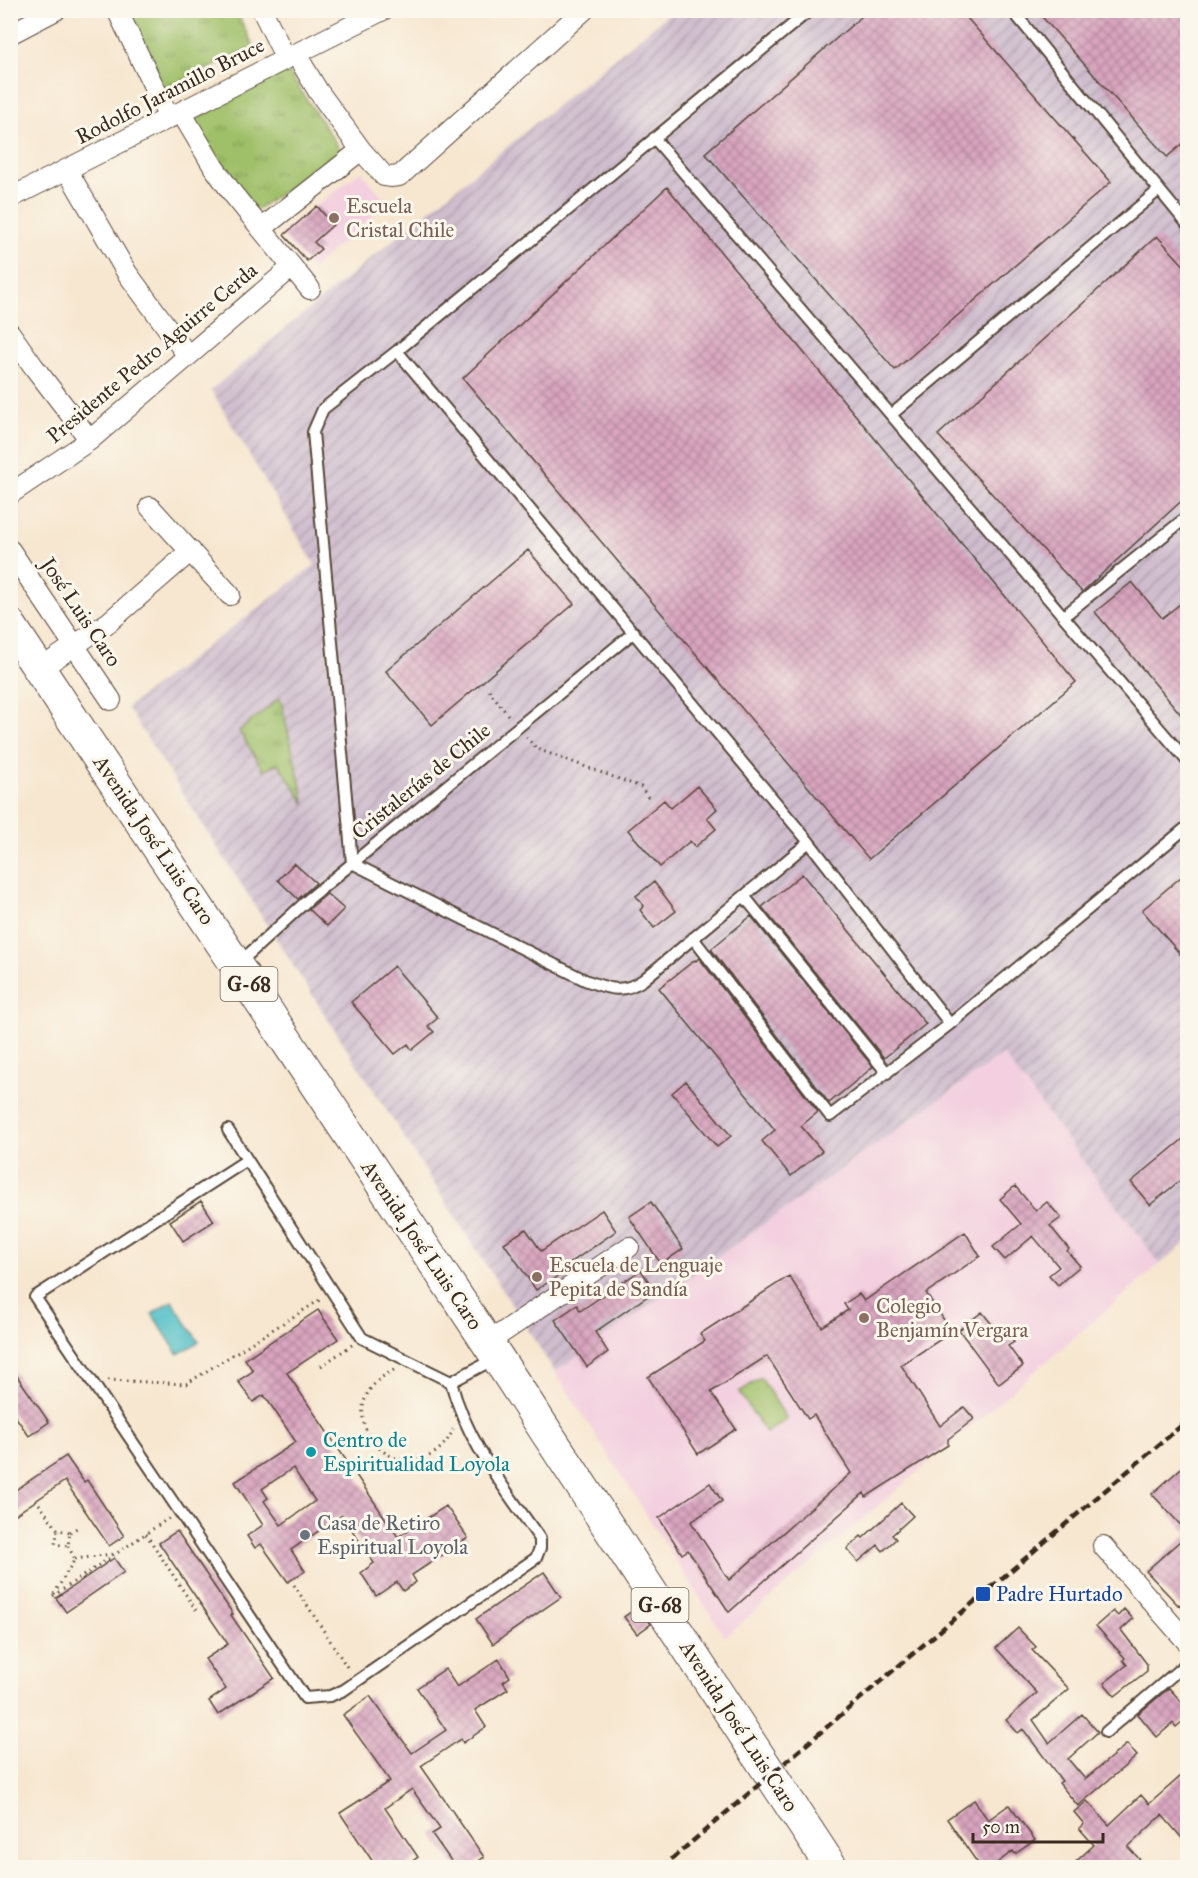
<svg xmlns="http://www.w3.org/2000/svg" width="1198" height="1878" viewBox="0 0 1198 1878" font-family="'IM FELL Great Primer',serif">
	<defs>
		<pattern id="industrial-furrows" width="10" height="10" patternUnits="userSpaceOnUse" patternTransform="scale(1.5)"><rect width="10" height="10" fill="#cfbdce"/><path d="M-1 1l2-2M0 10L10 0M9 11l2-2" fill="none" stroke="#a99aa7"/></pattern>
		<pattern id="grass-tufts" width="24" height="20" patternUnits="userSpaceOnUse" patternTransform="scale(1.5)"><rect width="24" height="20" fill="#9fbf68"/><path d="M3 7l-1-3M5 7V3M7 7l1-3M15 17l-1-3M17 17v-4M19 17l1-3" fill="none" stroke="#839b55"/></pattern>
		<pattern id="building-cross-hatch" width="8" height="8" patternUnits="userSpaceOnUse" patternTransform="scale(1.5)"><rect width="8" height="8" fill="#d9a5bf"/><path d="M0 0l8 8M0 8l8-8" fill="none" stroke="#b1879b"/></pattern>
	</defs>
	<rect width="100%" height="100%" fill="#fbf7ec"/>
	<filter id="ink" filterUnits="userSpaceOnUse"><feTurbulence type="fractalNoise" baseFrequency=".0167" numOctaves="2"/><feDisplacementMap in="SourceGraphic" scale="12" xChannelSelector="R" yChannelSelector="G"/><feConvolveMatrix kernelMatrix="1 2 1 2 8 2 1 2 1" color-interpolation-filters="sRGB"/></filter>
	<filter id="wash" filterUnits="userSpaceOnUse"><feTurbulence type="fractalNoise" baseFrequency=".008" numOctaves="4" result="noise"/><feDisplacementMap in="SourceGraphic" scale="24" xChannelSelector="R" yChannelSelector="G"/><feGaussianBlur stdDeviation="1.35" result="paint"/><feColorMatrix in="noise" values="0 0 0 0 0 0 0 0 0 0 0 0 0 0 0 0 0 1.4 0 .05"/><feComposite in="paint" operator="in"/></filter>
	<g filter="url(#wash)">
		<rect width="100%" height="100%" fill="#f7e7d0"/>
		<path fill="#f3cfdf" d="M361 171 387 203 312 269 280 234Z
			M1003 1054 1160 1264 725 1637 555 1372Z"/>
		<path fill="url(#industrial-furrows)" d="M672 11H1187L1188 1241 1160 1264 1003 1054 555 1372 127 707 315 565 211 390Z"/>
		<path fill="url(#grass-tufts)" stroke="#6d7443" stroke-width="1.5" d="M126 11H236L254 47 164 90Z
			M285 67 342 152 253 212 191 121Z
			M280 698 305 804 278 763 264 771 239 731Z"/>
		<path fill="#9fbf68" stroke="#6d7443" stroke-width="1.5" d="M761 1378 787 1419 766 1433 739 1392Z"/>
		<path fill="#50bec6" stroke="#467472" stroke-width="1.5" d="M172 1301 199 1342 178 1354 152 1314Z"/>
		<g id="blocks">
			<path fill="url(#building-cross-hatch)" fill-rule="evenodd" d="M869 10H960L1111 182 895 370 705 153Z
				M1036 10H1188V139L1167 157Z
				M667 187 1076 682 869 859 463 378Z
				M317 206 333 225 314 242 321 249 307 261 284 235Z
				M1157 236 1188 270V495L1082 592 938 435Z
				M528 550 574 604 432 725 386 671Z
				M1132 582 1162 618 1188 598V723L1095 612Z
				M697 786 717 809 707 818 716 829 695 847 690 841 660 867 628 830 664 800 671 808Z
				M294 863 316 883 298 899 278 880Z
				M1188 871V963L1142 910Z
				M802 874 926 1024 884 1058 762 907Z
				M654 882 676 911 654 928 640 910 644 906 636 896Z
				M327 894 344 909 327 926 309 909Z
				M751 916 873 1067 829 1103 711 949Z
				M699 958 818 1112 801 1126 822 1151 791 1176 762 1141 775 1130 659 988 695 960 696 961Z
				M394 966 438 1018 428 1026 434 1032 412 1050 408 1044 395 1054 351 1002Z
				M686 1081 731 1136 717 1147 672 1093Z
				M1188 1135V1174L1150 1205 1131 1182Z
				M1015 1186 1036 1211 1047 1202 1061 1218 1050 1226 1069 1249 1067 1251 1080 1266 1058 1285 1049 1275 1059 1267 1033 1236 1005 1260 993 1247 1021 1224 1000 1199Z
				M201 1201 214 1221 183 1241 170 1221Z
				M651 1202 683 1249 661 1264 629 1217Z
				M602 1210 616 1231 556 1273 558 1276 536 1290 504 1243 526 1229 541 1251Z
				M965 1232 980 1256 926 1293 952 1332 901 1365 940 1426 964 1407 974 1419 948 1439V1445L866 1497 864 1493 729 1612 688 1550 682 1554 659 1518 710 1483 722 1501 691 1522 729 1580 851 1473 814 1415 808 1419 767 1356 711 1392 736 1429 698 1454 648 1377 705 1341 700 1334 789 1276 822 1327 848 1310 844 1304 859 1294 864 1301Z
				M641 1270 655 1291 595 1332 608 1352 587 1367 555 1320 577 1305 580 1311Z
				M318 1310 338 1339 287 1373 398 1537 446 1506 468 1538 412 1575 416 1582 403 1591 397 1582 376 1596 361 1573 374 1563 342 1515 291 1550 305 1571 288 1582 261 1544 255 1548 247 1536 263 1525 235 1482 296 1442 264 1395 253 1402 238 1381 253 1371 245 1359ZM293 1468 315 1501 281 1525 264 1501 268 1498 262 1489Z
				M982 1312 998 1332 1003 1328 1014 1342 1008 1346 1023 1366 999 1384 959 1330Z
				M10 1366 49 1422 29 1436 10 1409Z
				M66 1456 84 1482 87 1480 124 1536 109 1546 65 1481 10 1518V1494Z
				M1188 1462V1533L1152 1494Z
				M901 1503 913 1516 892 1535 896 1539 883 1551 878 1545 858 1562 847 1549 861 1536 863 1538Z
				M177 1531 233 1614 231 1615 274 1678 218 1715 209 1701 226 1689 205 1659 228 1644 159 1543Z
				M1188 1534V1614L1179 1604 1178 1605 1146 1571Z
				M114 1558 124 1572 66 1612 56 1598Z
				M544 1572 561 1597 493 1644 476 1619Z
				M639 1606 651 1624 637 1634 624 1617Z
				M1124 1609 1133 1619 1121 1630 1147 1664V1671L1115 1696 1104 1683 1127 1665 1123 1660 1125 1658 1096 1626 1113 1611 1118 1616Z
				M1018 1628 1036 1647 1032 1650 1069 1689 1033 1720 1049 1743 1082 1714 1098 1732 1068 1759 1085 1779 1127 1744 1137 1756 1078 1806 1059 1783 1062 1781 1023 1729 1018 1733 1006 1720 1037 1693 996 1648Z
				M499 1659 510 1677 503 1682 508 1689 475 1710 486 1727 463 1743 461 1739 421 1766 484 1857 469 1868H456L432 1834 440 1829 412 1789 385 1808 418 1857 403 1868H377L340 1813 390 1781 343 1715 370 1696 412 1753 446 1730 417 1688 445 1669 457 1687Z
				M1169 1688 1188 1709V1717L1176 1727 1173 1723 1157 1737 1138 1714Z
				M1188 1770V1845L1162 1815 1128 1847 1148 1868H1069L1094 1845 1079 1828 1084 1824 1074 1812 1087 1801 1109 1825 1141 1795 1149 1804Z
				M974 1800 988 1820 1009 1805 1035 1840 1015 1854 1013 1851 990 1868H981L947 1819Z"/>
		</g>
	</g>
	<g filter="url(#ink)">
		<use href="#blocks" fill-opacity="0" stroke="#574639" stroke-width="1.5"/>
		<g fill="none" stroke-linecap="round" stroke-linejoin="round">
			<defs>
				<path id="lane" d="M1012 10 1188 225
					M654 138 1188 762
					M397 351 809 842 950 1024
					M891 415 1159 190
					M1064 616 1188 516
					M809 842 643 980C621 995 607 988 585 980L352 863 313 432 323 409 397 351 810 10
					M744 896 887 1073
					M693 938 830 1116 950 1024 1188 826
					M239 963 310 898 634 632
					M228 1130 362 1338 451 1382C466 1441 506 1490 540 1539V1548L536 1558 344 1690 330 1696 305 1698 35 1297 247 1160
					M451 1382 494 1359
					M1106 1732 1188 1662"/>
				<path id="street" d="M117 10 169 118
					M262 10 286 59
					M10 34 56 10
					M296 54 318 91 361 150 379 170 384 176 390 177 399 176 403 173 584 10
					M181 112 213 166 233 194 310 289
					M67 170 127 273 188 356
					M10 198 383 10
					M261 229 361 150
					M10 333 34 367 90 440
					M10 494 90 440 292 267
					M150 507 230 595
					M10 550 111 700
					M40 669 109 622 191 551
					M487 1343 629 1247
					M1103 1546 1188 1643"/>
				<path id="primary" d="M10 625 497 1357 832 1868"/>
			</defs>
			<use href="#lane" stroke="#574639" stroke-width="14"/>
			<use href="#street" stroke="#574639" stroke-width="22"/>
			<use href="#primary" stroke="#574639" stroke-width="34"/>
			<path stroke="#574639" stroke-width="3" stroke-dasharray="1.5 4.5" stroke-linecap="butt" d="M489 690 510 718
				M526 737 537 749 641 787 650 800
				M321 1366 352 1345
				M394 1370C323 1405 388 1489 437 1451 444 1445 450 1438 453 1429
				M108 1380 186 1384 323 1298
				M39 1504 58 1530 70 1532 68 1546 55 1544 58 1530
				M70 1532 77 1528
				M146 1534 196 1610
				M75 1559 112 1554
				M294 1585 349 1670
				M54 1594 75 1559 68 1546
				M53 1596 169 1518"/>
			<use href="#lane" stroke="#fff" stroke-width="10"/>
			<use href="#street" stroke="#fff" stroke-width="20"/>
			<use href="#primary" stroke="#fff" stroke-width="32"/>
			<path stroke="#3b2a1e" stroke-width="4.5" stroke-dasharray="9 4.5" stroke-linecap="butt" d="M661 1868 1188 1420"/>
		</g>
	</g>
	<g fill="#8d6e63" stroke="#fbf7ec" stroke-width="2">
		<circle cx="334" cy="218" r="6"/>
		<circle cx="537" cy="1277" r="6"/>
		<circle cx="864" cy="1318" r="6"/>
	</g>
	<circle fill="#0f9aa8" stroke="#fbf7ec" stroke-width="2" cx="311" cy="1452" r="6"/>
	<circle fill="#6b7280" stroke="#fbf7ec" stroke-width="2" cx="305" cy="1535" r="6"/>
	<rect fill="#1a4fb4" stroke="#fbf7ec" stroke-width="2" x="975" y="1586" width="16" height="16" rx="3"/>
	<g text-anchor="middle" stroke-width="6" stroke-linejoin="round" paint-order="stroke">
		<g fill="#fbf7ec" stroke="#75685c" stroke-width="1.5">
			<rect x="220.5" y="967" width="57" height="34" rx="4.5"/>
			<rect x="631.5" y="1588" width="57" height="34" rx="4.5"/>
		</g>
		<g font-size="20" font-weight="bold" fill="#3b2a1e">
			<text x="249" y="991">G-68</text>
			<text x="660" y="1612">G-68</text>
		</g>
		<g font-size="21" fill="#3b2a1e" stroke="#fbf7ec">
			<text transform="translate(170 91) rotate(-27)" y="7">Rodolfo Jaramillo Bruce</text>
			<text transform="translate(152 353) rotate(-40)" y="7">Presidente Pedro Aguirre Cerda</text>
			<text transform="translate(81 612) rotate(56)" y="7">José Luis Caro</text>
			<text transform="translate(421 781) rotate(-39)" y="7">Cristalerías de Chile</text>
			<text transform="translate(154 840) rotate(56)" y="7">Avenida José Luis Caro</text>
			<text transform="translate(422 1245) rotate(56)" y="7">Avenida José Luis Caro</text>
			<text transform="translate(739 1726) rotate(57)" y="7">Avenida José Luis Caro</text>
		</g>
		<g font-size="21" fill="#785e54" stroke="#fbf7ec" text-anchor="start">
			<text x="346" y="213">Escuela<tspan x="346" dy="24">Cristal Chile</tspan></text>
			<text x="549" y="1272">Escuela de Lenguaje<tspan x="549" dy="24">Pepita de Sandía</tspan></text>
			<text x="876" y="1313">Colegio<tspan x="876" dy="24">Benjamín Vergara</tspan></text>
		</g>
		<g font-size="21" fill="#0d838f" stroke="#fbf7ec" text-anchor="start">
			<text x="323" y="1447">Centro de<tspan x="323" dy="24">Espiritualidad Loyola</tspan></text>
		</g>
		<g font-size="21" fill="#5b616d" stroke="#fbf7ec" text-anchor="start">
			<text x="317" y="1530">Casa de Retiro<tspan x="317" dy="24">Espiritual Loyola</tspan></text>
		</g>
		<g font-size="21" fill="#164399" stroke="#fbf7ec" text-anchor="start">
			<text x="996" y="1601">Padre Hurtado</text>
		</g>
	</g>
	<rect width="1198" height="1878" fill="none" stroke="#fbf7ec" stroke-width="36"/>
	<path d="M973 1833v9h130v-9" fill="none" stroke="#3b2a1e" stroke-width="3"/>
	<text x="982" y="1833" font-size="18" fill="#3b2a1e" stroke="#fbf7ec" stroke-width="4.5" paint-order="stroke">50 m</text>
</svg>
